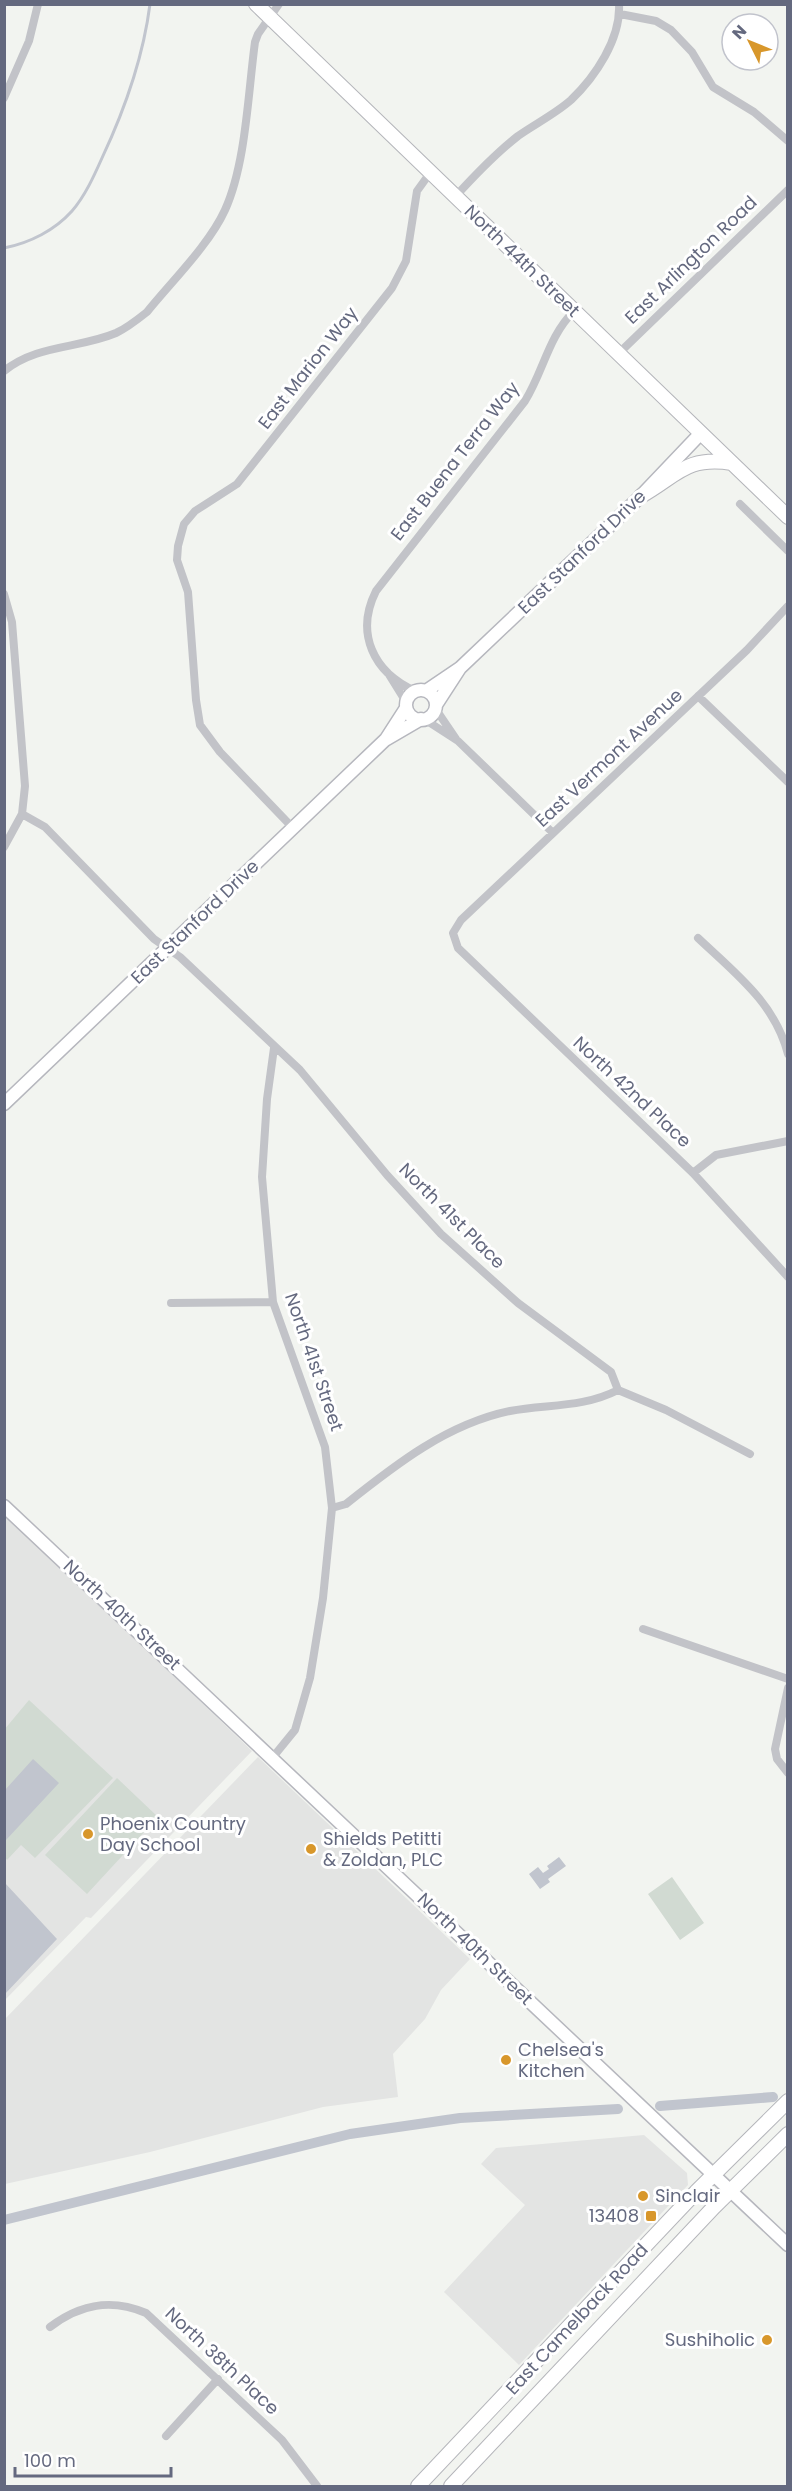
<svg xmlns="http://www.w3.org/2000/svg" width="792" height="2491" viewBox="0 0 792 2491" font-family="Poppins,sans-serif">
	<rect width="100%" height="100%" fill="#f2f4f0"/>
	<path fill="#e3e4e3" d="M5 1514 252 1751 91 1918 86 1917 5 2000Z
		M258 1757 470 1959 441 1990 425 2019 393 2054 398 2097 323 2107 150 2152 5 2184V2019Z
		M644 2135 687 2173 688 2185 519 2365 444 2292 525 2205 481 2164 496 2148Z"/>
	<path fill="#d1dad2" d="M29 1700 113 1778 35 1858 21 1845 7 1860 5 1857 4 1730Z
		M117 1778 158 1817 87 1894 45 1855Z
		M672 1877 704 1923 680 1940 648 1894Z"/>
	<path fill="#c1c5ce" d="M33 1759 59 1783 6 1840 5 1790Z
		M559 1857 566 1866 548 1879 550 1882 540 1889 529 1874 538 1867 543 1873 549 1869 547 1866Z
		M5 1883 57 1939 5 1994Z"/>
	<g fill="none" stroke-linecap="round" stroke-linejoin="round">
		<path stroke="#c1c5ce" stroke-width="3" d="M4 248C30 243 55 230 72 211 85 196 94 176 102 158 125 109 143 59 150 4"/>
		<path stroke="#c1c5ce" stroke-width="10" d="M660 2106 773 2097
			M4 2220 350 2134 460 2118 618 2109"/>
		<defs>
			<path id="secondary" d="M406 705a15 15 0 1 1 30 0a15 15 0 1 1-30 0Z
				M426 691 460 668 641 496 701 433
				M436 705 460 668
				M386 739 406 708
				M4 1104 385 740 421 719
				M4 1506 788 2245"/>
			<path id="primary" d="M256 4 788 517
				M641 496C678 475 686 456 732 463
				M418 2486 697 2191 788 2101
				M451 2486 714 2207 788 2134"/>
		</defs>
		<use href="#secondary" stroke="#b6b7be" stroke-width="15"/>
		<use href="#primary" stroke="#b5b6bb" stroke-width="16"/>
		<path stroke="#c2c3c8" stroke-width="8" d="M620 14 656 21 671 30 692 52 713 87 754 112 788 141
			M4 98 29 41 38 4
			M455 197C475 175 495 154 518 136 535 124 555 114 571 100 595 77 621 39 619 4
			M618 354 788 190
			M4 371C38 344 78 349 116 333 127 328 137 320 147 312 172 281 209 245 225 210 246 164 248 93 255 42L258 34 279 4
			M740 504 788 551
			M4 594 12 622 25 786 22 814 4 847
			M788 606 747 650 461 920 453 933 458 948 693 1173 788 1277
			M388 673 406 702
			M415 691C373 672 355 633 376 591L525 401C544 370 548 337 574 311
			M698 696 788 782
			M435 708 456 739
			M424 719 458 741 553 833
			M22 814 45 827 154 939 180 957 300 1070 387 1175 441 1234 518 1303 611 1372 618 1390 666 1410 750 1454
			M293 828 220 752 200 725 196 700 188 592 177 560 178 546 184 524 195 511 237 484 392 288 406 261 417 191 430 173
			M698 938C735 973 775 1003 788 1054
			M274 1048 267 1099 262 1177 273 1302 325 1447 332 1508
			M693 1173 716 1155 788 1141
			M171 1303 273 1302
			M643 1629 788 1679
			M788 1688 775 1749 777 1759 788 1773
			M273 1757 295 1730 310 1678 323 1598 332 1508 346 1504C395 1465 447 1424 510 1411 547 1404 583 1408 618 1390
			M50 2327C80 2304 111 2298 146 2313L282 2440 317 2486
			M166 2436 218 2379"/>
		<use href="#secondary" stroke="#fff" stroke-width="12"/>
		<use href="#primary" stroke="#fff" stroke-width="14"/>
	</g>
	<g fill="#d8972b" stroke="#fff" stroke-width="2">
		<circle cx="88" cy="1834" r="6"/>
		<circle cx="311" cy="1849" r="6"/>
		<circle cx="506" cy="2060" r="6"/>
		<circle cx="643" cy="2196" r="6"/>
		<rect x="645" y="2210" width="12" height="12" rx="3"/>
		<circle cx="767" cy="2340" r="6"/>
	</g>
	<g text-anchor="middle" stroke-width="6" stroke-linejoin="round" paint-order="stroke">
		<g font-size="18" fill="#64697f" stroke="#fff">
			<text transform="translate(691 260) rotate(-44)" y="6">East Arlington Road</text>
			<text transform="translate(522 261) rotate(44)" y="6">North 44th Street</text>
			<text transform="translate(308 368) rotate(-52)" y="6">East Marion Way</text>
			<text transform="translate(455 461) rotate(-52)" y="6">East Buena Terra Way</text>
			<text transform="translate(582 552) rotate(-44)" y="6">East Stanford Drive</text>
			<text transform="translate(609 758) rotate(-43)" y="6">East Vermont Avenue</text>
			<text transform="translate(195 922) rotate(-44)" y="6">East Stanford Drive</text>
			<text transform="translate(632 1092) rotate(43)" y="6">North 42nd Place</text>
			<text transform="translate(452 1216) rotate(45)" y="6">North 41st Place</text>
			<text transform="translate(314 1362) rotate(71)" y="6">North 41st Street</text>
			<text transform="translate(122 1615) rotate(43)" y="6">North 40th Street</text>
			<text transform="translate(475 1949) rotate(44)" y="6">North 40th Street</text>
			<text transform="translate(577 2319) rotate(-47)" y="6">East Camelback Road</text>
			<text transform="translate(222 2361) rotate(43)" y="6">North 38th Place</text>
		</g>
		<g font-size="18" fill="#64697f" stroke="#fff" text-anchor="start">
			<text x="100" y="1830">Phoenix Country<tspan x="100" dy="21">Day School</tspan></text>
			<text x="323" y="1845">Shields Petitti<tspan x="323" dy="21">&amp; Zoldan, PLC</tspan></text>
			<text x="518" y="2056">Chelsea's<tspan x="518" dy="21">Kitchen</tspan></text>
			<text x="655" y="2202">Sinclair</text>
			<text x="639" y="2222" text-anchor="end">13408</text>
			<text x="755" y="2346" text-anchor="end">Sushiholic</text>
		</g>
	</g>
	<rect width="792" height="2491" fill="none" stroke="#64697f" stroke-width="12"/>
	<g transform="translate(750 42) rotate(313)"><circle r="28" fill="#ffffff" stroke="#c1c3cc" stroke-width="1.5"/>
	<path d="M0-4.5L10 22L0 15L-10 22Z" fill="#d8972b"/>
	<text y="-9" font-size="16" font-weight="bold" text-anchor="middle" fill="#64697f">N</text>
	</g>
	<path d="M15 2467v9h156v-9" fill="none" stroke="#64697f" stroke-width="3"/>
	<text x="24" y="2467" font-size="18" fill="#64697f" stroke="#ffffff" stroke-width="4.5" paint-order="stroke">100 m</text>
</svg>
